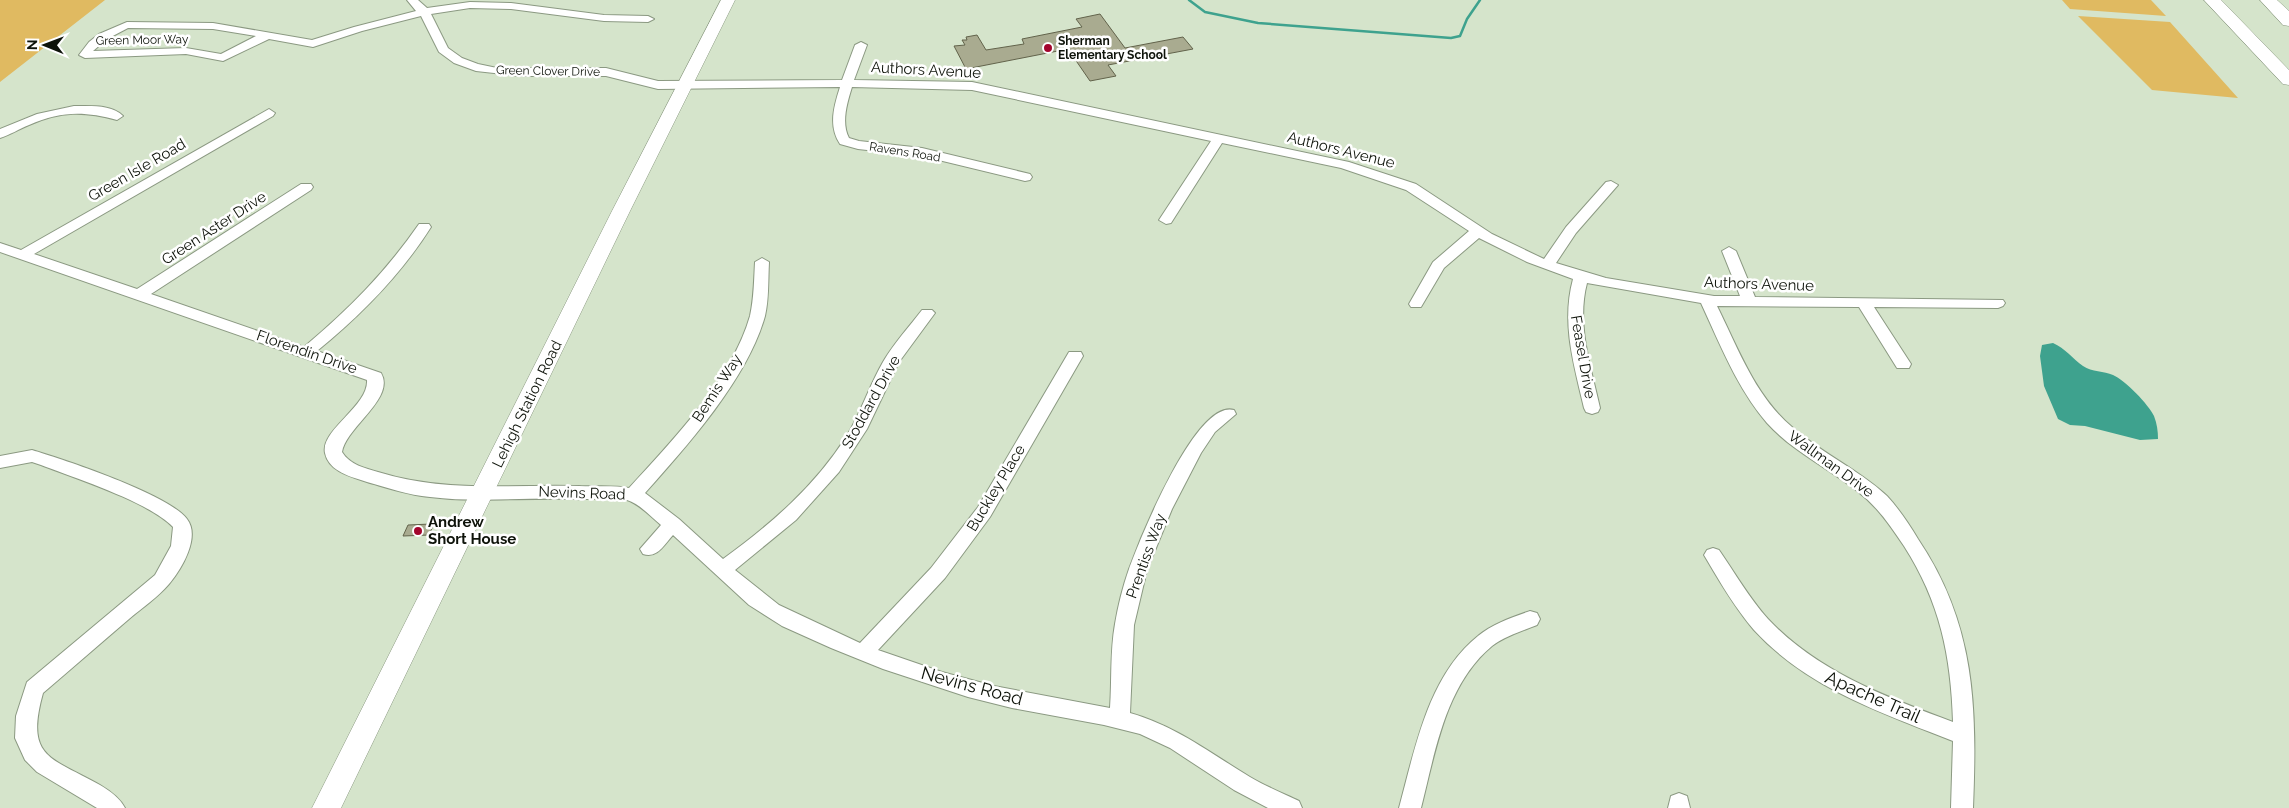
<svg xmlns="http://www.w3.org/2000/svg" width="2289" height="808" viewBox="0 0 2289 808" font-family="Raleway,sans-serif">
	<rect width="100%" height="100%" fill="#d5e4cb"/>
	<path fill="#e0ba61" d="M0 0H105L0 82Z
		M2062 0H2151L2166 16 2070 9Z
		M2078 16 2170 22 2238 98 2152 90Z"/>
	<path fill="#3ea28e" d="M2053 343C2065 348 2073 359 2083 366 2092 372 2104 371 2113 375 2125 380 2149 405 2154 416 2157 424 2158 431 2158 439L2140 440 2085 426 2070 425 2058 419 2044 386 2040 356 2042 345Z"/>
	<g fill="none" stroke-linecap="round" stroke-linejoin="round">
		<path stroke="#3ea28e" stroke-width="2.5" d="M1189 0 1205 12 1258 23 1451 38 1460 36 1467 19 1480 0"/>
	</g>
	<path fill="#a9ab90" stroke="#62634b" d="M1100 14 1125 48 1183 37 1193 49 1108 65 1116 76 1090 81 1068 49 966 69 954 46 965 45 962 40H967L966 37 977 35 986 50 1024 44 1022 39 1082 27 1076 19Z
		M431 524 430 526H433L429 535 403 536 408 525Z"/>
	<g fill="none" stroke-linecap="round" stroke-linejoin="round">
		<defs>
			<path id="minor" d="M407 0H418L427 8 470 2 511 3 604 15 648 16 654 19 648 22 604 21 511 9 470 8 431 14 448 48 462 58 478 64 497 68H606L658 81 842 80 855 45 861 42 867 45 854 80 972 82 1349 162 1416 184 1492 234 1544 259 1566 227 1606 182 1611 181 1618 185 1576 233 1556 263 1606 278 1714 296H1740L1722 251 1729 247 1736 251 1755 297 2003 300 2005 303 2003 306 1998 308 1874 307 1911 364 1909 368H1897L1859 307 1717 306C1738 348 1755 396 1792 427 1821 453 1858 469 1887 496 1899 509 1909 524 1918 539 1976 625 1977 708 1973 808H1951L1953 741C1882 713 1807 688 1754 630 1736 609 1721 584 1707 560L1704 555 1707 550 1713 548 1719 550C1735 573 1749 598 1768 619 1818 672 1886 697 1953 722 1951 656 1940 602 1904 546 1890 525 1877 506 1857 491 1828 468 1792 451 1767 423 1737 388 1720 344 1701 303L1587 283C1576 325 1591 367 1600 408L1598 412 1592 414 1586 412 1584 408C1574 365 1561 323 1573 279L1527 262 1479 238 1444 268 1421 307H1411L1409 304 1433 262 1469 231 1406 190 1341 168 1222 143 1171 223 1166 224 1159 220 1211 141 972 90 852 87C847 103 841 123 849 138L859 141 922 148 1030 174 1032 177 1030 180 1025 181 922 156 858 149 840 144C828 126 834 106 840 87L658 89 606 76H520L476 71 454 63 439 52 421 16 362 31 313 47 269 39 223 61 186 54 85 58 79 55 89 42 99 34 127 22 213 23 312 40 354 27 416 11ZM128 28 213 29 256 36 221 54 186 48 93 51 107 39Z
				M74 106C89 106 112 104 123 116L117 120C84 111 61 111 29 125 19 129 10 135 0 138V129L37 114Z
				M269 109 275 113 273 116 34 254 137 289 301 184H311L313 187 311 190 151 294 304 347C349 309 385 273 419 224H429L431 227C400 276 361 315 317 351L381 373C396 398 346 427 342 452 350 465 365 468 378 472 444 493 511 484 579 486 596 487 613 485 629 488 673 440 732 379 750 316 754 298 754 280 755 262L762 258 769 262C768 280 769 299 765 316 748 378 687 446 645 493L679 519 723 559C770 525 815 486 846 437 861 413 869 386 883 362 894 343 909 327 922 310H932L935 313 899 362 867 429 839 472 796 520 735 570 779 605 860 643 931 568 978 507 1069 352H1081L1083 356 990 517 945 578 878 650 942 672 994 686 1110 708C1112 681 1110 651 1115 624 1118 606 1123 586 1129 569 1140 539 1196 399 1234 410L1236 414 1215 432 1201 453 1172 509 1147 570 1134 625 1130 713C1176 726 1210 753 1250 777 1265 786 1282 793 1299 801L1302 808H1268L1234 790 1170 748 1140 734 1104 725 1012 708 968 697 883 669 831 648 782 626 749 605 673 535C664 545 657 559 643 554L640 549 661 525C651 517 640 504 627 500 611 496 591 500 574 499 526 497 478 503 430 497 408 495 388 488 367 482 352 477 329 472 325 453 320 430 369 406 367 380L0 252V243L21 250Z
				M32 450C65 460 168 494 187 519 201 537 181 570 169 584 158 597 142 608 129 619 100 644 72 668 43 693 25 758 50 757 100 785 110 791 120 798 125 808H97L37 772 25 760 15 738 16 716 27 682 155 575 171 546 173 527C149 502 75 478 41 465L32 462 0 468V456Z
				M1530 611 1537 613 1540 619 1537 625C1522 631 1505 636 1492 646 1445 685 1435 753 1421 808H1399C1415 749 1428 676 1478 636 1492 624 1513 617 1530 611Z
				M1679 793 1687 796 1690 808H1668L1671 796Z"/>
			<path id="major" d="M721 0H735L630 211 341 808H312L612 211Z"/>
			<path id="highway" d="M2204 0H2221L2289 70V85L2283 84Z
				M2260 0H2277L2289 11V26L2283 25Z"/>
		</defs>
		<use href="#minor" stroke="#8b9982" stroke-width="2"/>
		<use href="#major" stroke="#8b9982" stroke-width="1"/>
		<use href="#highway" stroke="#8b9982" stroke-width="1"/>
		<use href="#minor" fill="#fff" fill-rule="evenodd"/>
		<use href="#major" fill="#fff" fill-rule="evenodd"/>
		<use href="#highway" fill="#fff" fill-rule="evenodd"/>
	</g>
	<g fill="#a3052d" stroke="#fff" stroke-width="2">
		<circle cx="1048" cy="48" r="5"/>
		<circle cx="418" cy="531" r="5"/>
	</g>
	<g text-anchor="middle" stroke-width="5" stroke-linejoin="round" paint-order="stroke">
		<g font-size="12" fill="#0e130a" stroke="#fff">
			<text transform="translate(142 40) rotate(-1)" y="4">Green Moor Way</text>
			<text transform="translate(548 71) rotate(1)" y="4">Green Clover Drive</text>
			<text transform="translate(905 152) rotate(9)" y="4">Ravens Road</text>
		</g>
		<g font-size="12" font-weight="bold" fill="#0e130a" stroke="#fff" text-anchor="start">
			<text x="1058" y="45">Sherman<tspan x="1058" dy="14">Elementary School</tspan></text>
		</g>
		<g font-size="15" fill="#0e130a" stroke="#fff">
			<text transform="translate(926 70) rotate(3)" y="5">Authors Avenue</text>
			<text transform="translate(1341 150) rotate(14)" y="5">Authors Avenue</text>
			<text transform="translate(137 170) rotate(-30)" y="5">Green Isle Road</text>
			<text transform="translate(214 228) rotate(-33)" y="5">Green Aster Drive</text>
			<text transform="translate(1759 284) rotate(2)" y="5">Authors Avenue</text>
			<text transform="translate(307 352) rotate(19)" y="5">Florendin Drive</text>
			<text transform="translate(1583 357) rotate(80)" y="5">Feasel Drive</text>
			<text transform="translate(717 388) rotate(-57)" y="5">Bemis Way</text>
			<text transform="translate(871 402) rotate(-61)" y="5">Stoddard Drive</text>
			<text transform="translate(527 404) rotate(-64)" y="5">Lehigh Station Road</text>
			<text transform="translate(1831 464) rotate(36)" y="5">Wallman Drive</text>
			<text transform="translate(996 488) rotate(-59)" y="5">Buckley Place</text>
			<text transform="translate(582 493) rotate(2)" y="5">Nevins Road</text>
			<text transform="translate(1146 556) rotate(-70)" y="5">Prentiss Way</text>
		</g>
		<g font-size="15" font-weight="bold" fill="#0e130a" stroke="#fff" text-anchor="start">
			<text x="428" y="527">Andrew<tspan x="428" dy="17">Short House</tspan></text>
		</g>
		<g font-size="18" fill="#0e130a" stroke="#fff">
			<text transform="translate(972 686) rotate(15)" y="6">Nevins Road</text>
			<text transform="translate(1873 697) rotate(24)" y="6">Apache Trail</text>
		</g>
	</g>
	<g transform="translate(45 45) rotate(271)" stroke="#ffffff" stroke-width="4" paint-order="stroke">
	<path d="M0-4L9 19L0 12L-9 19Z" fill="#0e130a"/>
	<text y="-8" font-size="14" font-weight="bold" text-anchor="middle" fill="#0e130a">N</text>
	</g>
</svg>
